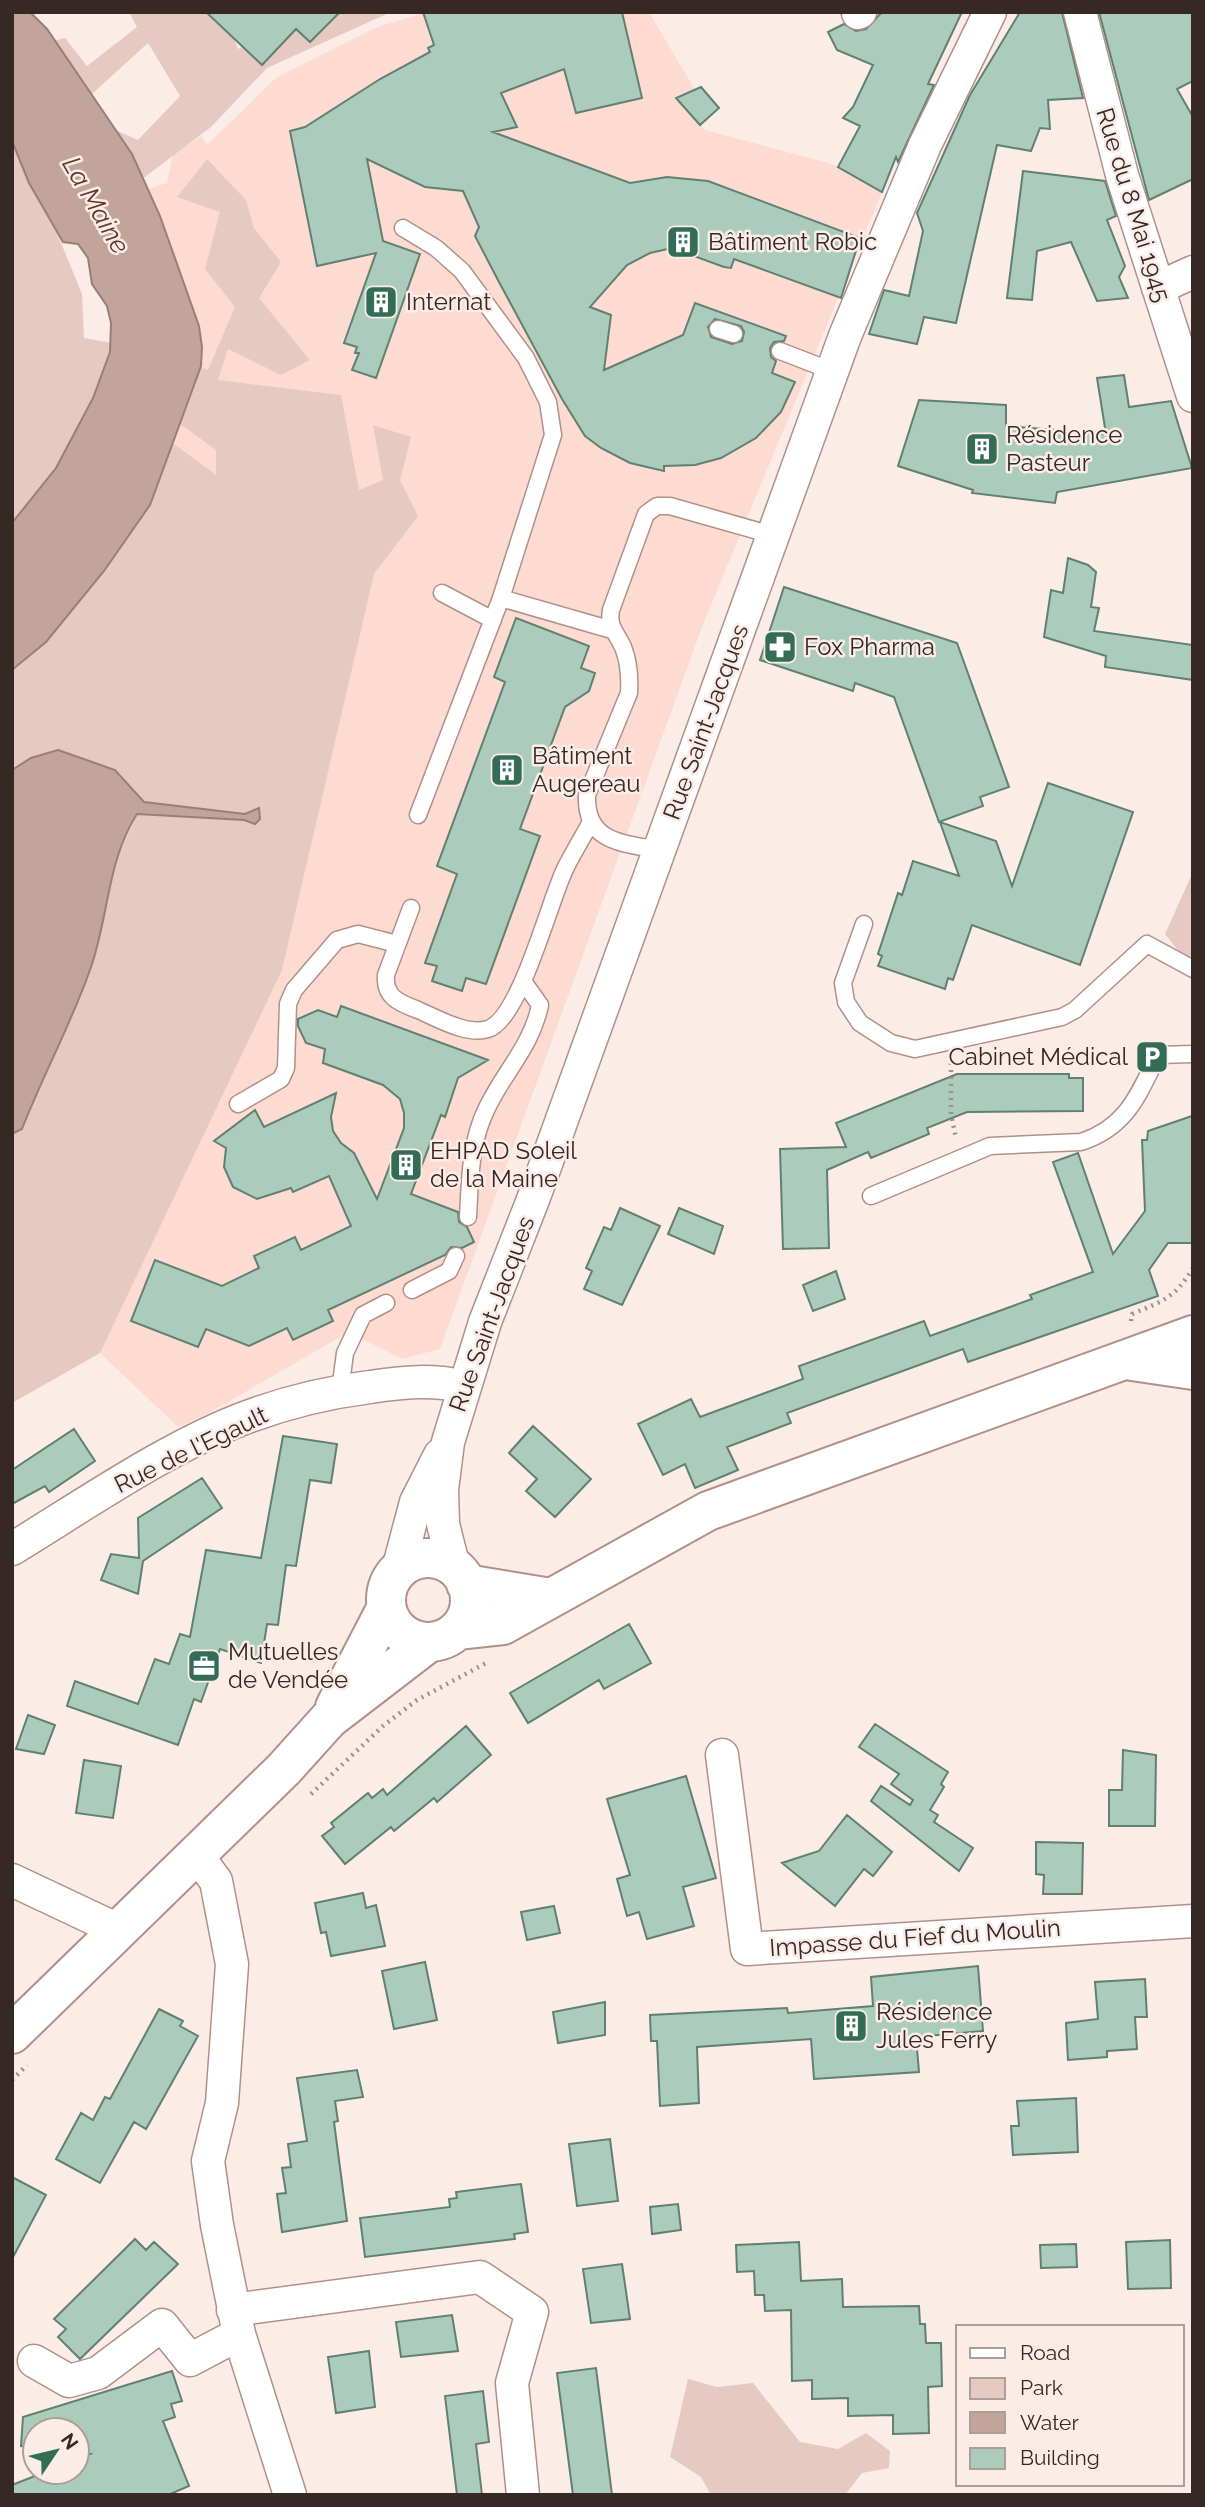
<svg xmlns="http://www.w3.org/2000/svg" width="1205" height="2507" viewBox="0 0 1205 2507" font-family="Raleway,sans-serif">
	<rect width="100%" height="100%" fill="#fbece8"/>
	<path fill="#fedbd1" d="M427 12H649L695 90 677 98 705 130 832 164 882 192 702 627 440 1349 402 1359 349 1332 207 1414 178 1427 100 1353 12 1403V670L150 505 201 366 199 326 148 189 167 183 173 154 202 136 207 145 276 78 377 27Z"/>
	<path fill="#e6cac2" d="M129 12H223L238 49 306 12H391L267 68 211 127 133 186 95 121 138 140 180 96 148 43 69 115 26 48 65 38 87 66 137 27Z
		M12 141 29 183 48 211 82 294 84 338 140 348 124 407 216 475V450L165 413 191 364 208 370 235 307 205 269 220 212 177 197 207 159 246 200 254 228 281 262 259 298 310 360 281 375 228 349 218 380 341 395 359 490 383 480 373 425 411 437 400 480 418 516 374 574 282 970 100 1353 12 1403V1134L22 1129 91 966 112 868 143 803 12 836Z
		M1193 824V961L1180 953 1165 934 1192 874Z
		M688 2379 717 2387 753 2383 800 2442 838 2449 866 2433 890 2451 889 2468 862 2473 845 2495H711L701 2477 670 2457Z"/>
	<path fill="#c3a49a" stroke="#997f77" stroke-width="2" d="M12 12H30L47 29 132 154 160 216 199 326 202 347 201 366 150 505 104 571 46 642 12 670V523L56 468 93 398 110 352 111 323 107 306 92 284 88 258 78 244 63 242 29 183 12 141Z
		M58 750 115 770 144 802 245 814 259 808 260 819 255 824 244 820 137 814C107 861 109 915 91 967 73 1020 43 1075 22 1129L12 1134V770L31 758Z"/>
	<path fill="#abcbbc" stroke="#618072" stroke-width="2" fill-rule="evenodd" d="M206 12H340L310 42 296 29 262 65Z
		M423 12H622L642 98 576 113 564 69 501 93 517 127 493 132 630 183 667 177 708 181 860 238 841 298 734 259 731 268 724 267 672 248 650 253 627 265 590 307 611 315 604 370 683 335 695 303 786 336 784 341 774 342 770 348 771 357 776 361 772 373 795 382 781 412 756 438 721 458 695 465 664 466V471L630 463 601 448 585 436 562 399 499 282 475 236 479 227 463 191 425 187 367 159 383 241 420 254 376 378 352 370 359 353H355L357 347 344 343 376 253 317 266 290 131 305 127 380 79 430 52 428 48 434 45ZM715 319 741 326 744 332 742 341 732 344 711 337 708 327Z
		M882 12H962L928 84 934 85 898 162 896 157 882 192 838 167 860 126 843 118 853 107 873 65 837 50 828 32 844 24 856 31 866 29Z
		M1020 12H1062L1083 98 1048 100 1050 129 1040 128 1031 151 997 145 956 323 924 317 917 344 869 334 884 290 909 296 923 231 917 213 970 95Z
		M1099 12H1193V81L1177 89 1193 117V179L1149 200Z
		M701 87 719 108 700 125 676 98Z
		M1023 171 1105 181 1116 216 1107 220 1125 266 1119 277 1128 298 1097 301 1071 242 1037 251 1032 300 1007 298Z
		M1124 375 1129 407 1171 401 1192 468 1057 492 1055 503 972 493 973 490 898 466 919 400 1006 405V426L1106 434 1097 378Z
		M1068 558 1088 565 1096 572 1091 607 1099 608 1094 631 1193 645V680L1105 667 1106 656 1044 637 1051 590 1063 593Z
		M784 587 957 643 1009 787 980 797 983 806 939 822 894 697 855 683 853 691 760 660Z
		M516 618 589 646 581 668 595 673 589 691 565 707 520 829 540 836 486 984 466 978 462 991 432 981 437 966 425 963 457 874 437 866 505 682 494 677Z
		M1048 783 1133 812 1080 965 972 925 953 980 948 978 945 989 878 966 882 956 878 954 898 893 902 895 913 861 959 876 940 822 996 841 1012 886Z
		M341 1006 488 1060 458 1078 445 1117 441 1115 411 1194 458 1212 459 1222 467 1227 474 1242 462 1248 451 1247 445 1255 328 1310 333 1321 293 1340 287 1328 249 1346 206 1329 198 1347 131 1321 155 1260 222 1286 259 1268 254 1256 295 1237 301 1250 351 1226 329 1176 293 1192 291 1188 257 1199 233 1187 224 1167 226 1148 214 1141 255 1110 264 1127 336 1093 331 1117 333 1131 341 1143 354 1153 377 1199 404 1128V1113L400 1099 383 1085 323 1063 325 1049 306 1043 298 1026V1019L318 1010 337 1017Z
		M957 1074H1069V1078H1083V1111L967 1112 927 1128 929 1134 871 1158 868 1152 827 1170 829 1248 783 1249 780 1149 846 1147 836 1123Z
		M1192 1116 1193 1243H1168L1149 1270 1158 1296 968 1362 963 1349 787 1413 791 1423 727 1447 738 1470 695 1488 685 1464 663 1475 638 1424 691 1399 700 1417 803 1379 799 1366 924 1321 930 1336 1032 1299 1030 1295 1093 1272 1053 1162 1078 1153 1113 1254 1145 1211 1142 1140H1147L1148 1131Z
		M620 1208 660 1226 622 1305 584 1289 592 1271 586 1268 604 1227 611 1230Z
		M679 1208 723 1226 714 1254 668 1234Z
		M836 1271 845 1299 813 1311 803 1285Z
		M533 1426 591 1479 555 1517 526 1491 537 1479 509 1453Z
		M74 1429 95 1461 49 1492 45 1486 12 1504V1470Z
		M283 1436 337 1444 331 1483 310 1480 296 1566 286 1565 278 1625 267 1624 261 1663 220 1649 201 1702 194 1699 178 1745 67 1706 75 1681 138 1704 155 1659 169 1664 180 1634 190 1637 206 1550 261 1558Z
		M202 1478 222 1508 143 1561 138 1594 101 1580 111 1554 139 1558 138 1518Z
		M629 1624 651 1663 604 1689 599 1680 528 1723 510 1693Z
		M28 1715 55 1725 44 1754 16 1749Z
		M875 1724 948 1772 941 1784 944 1787 930 1810 938 1815 934 1822 973 1848 959 1871 871 1801 881 1786 910 1805 913 1800 891 1784 899 1774 859 1747Z
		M466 1726 491 1755 437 1802 434 1798 394 1831 391 1827 345 1864 322 1836 334 1827 331 1823 368 1793 372 1798 383 1789 387 1795Z
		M1123 1750 1156 1755 1155 1826H1109V1790H1122Z
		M84 1760 121 1766 113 1818 76 1813Z
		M686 1776 716 1878 683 1887 694 1926 647 1939 639 1912 627 1916 617 1879 630 1875 607 1799Z
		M847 1815 892 1852 873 1876 864 1869 835 1906 782 1863 819 1851Z
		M1036 1842 1083 1843 1082 1894H1043L1044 1875 1036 1874Z
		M363 1893 366 1908 376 1905 385 1946 331 1956 326 1932 321 1933 315 1903Z
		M554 1906 560 1933 527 1940 521 1912Z
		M425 1962 437 2020 394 2029 382 1971Z
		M978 1966 983 2031 916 2037 919 2072 814 2079 811 2039 697 2047 699 2103 660 2106 657 2041H651L650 2015 787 2008 788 2013 873 2006 871 1977Z
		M1145 1979 1147 2017H1135L1137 2049 1107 2051V2057L1068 2060 1066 2023 1098 2019 1095 1982Z
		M605 2002V2035L558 2043 553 2012Z
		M159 2009 183 2021 180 2026 198 2036 146 2129 134 2122 100 2183 56 2159 81 2113 93 2120 105 2097 110 2099Z
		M357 2070 363 2097 335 2101 338 2121 334 2122 347 2221 282 2232 277 2194 286 2193 282 2168 291 2167 288 2144 307 2141 297 2078Z
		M1076 2098 1078 2152 1013 2155 1011 2126H1019L1017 2101Z
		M610 2139 618 2201 577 2206 569 2144Z
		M12 2177 46 2195 12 2259Z
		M521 2184 528 2232 514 2234 515 2239 365 2257 360 2218 450 2207 449 2199 457 2198 456 2192Z
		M678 2204 681 2230 652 2234 650 2207Z
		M135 2239 146 2250 154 2242 178 2264 80 2359 58 2337 66 2329 54 2319Z
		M1170 2240 1171 2288 1128 2289 1126 2242Z
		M799 2242 801 2281 842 2279 843 2307 919 2306 920 2324H925L926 2343H941L942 2386 928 2387 929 2433 893 2434V2415L848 2416V2398L812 2399V2380L792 2381 791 2310 765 2311 764 2295H755L754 2271 737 2272 736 2245Z
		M1076 2244 1077 2267 1041 2268 1040 2245Z
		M622 2264 630 2319 591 2323 583 2269Z
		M452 2315 458 2351 401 2357 396 2322Z
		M369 2351 375 2407 336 2413 328 2357Z
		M596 2368 612 2495H573L557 2373Z
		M172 2371 182 2401 171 2404 175 2417 163 2421 189 2486 168 2495H12V2485L45 2472H77V2459L90 2454 77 2452V2430H35V2447L21 2446 23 2417Z
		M483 2391 489 2442 476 2444 482 2495H457L445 2396Z"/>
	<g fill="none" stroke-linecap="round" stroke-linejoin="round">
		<defs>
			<path id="lane" d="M403 228 436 248 462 271 526 358 548 402 553 435 501 598
				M718 329 734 334
				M780 351 832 371
				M442 593 493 620
				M418 815 501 598 612 630
				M660 850C623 843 585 843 587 795L629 693C630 677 629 662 623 647 616 632 608 627 611 610L646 514 657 506H670L772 535
				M411 908 386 975C384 997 399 1003 418 1010 437 1018 467 1036 488 1029 520 1019 549 902 565 869 573 853 582 838 591 822
				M864 924 843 983 846 1002 860 1023 891 1043 915 1049 1062 1017 1075 1010 1147 944 1193 969
				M238 1104 281 1079 286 1068 288 1004 294 990 337 940 358 934 397 944
				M871 1196 990 1146 1081 1142C1127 1127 1138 1095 1158 1055L1193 1054
				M468 1217C470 1181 470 1143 486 1110 503 1073 532 1046 540 1005L523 981
				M412 1290 449 1271 456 1256
				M340 1391 345 1353 363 1315 386 1303"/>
			<path id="street" d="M1080 12 1122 175 1193 396
				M858 13 860 12
				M1158 288 1193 272
				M12 1549C84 1505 172 1444 250 1416 288 1402 330 1392 370 1387 403 1382 432 1379 465 1387
				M454 1568 443 1524 442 1490 448 1442 485 1322 534 1197 845 336 925 145 990 12
				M398 1570 416 1502 440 1455
				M722 1755 747 1949 1193 1921
				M196 1854 216 1881 232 1964 222 2103 208 2161 217 2225 239 2334 290 2495
				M12 1880 116 1929
				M233 2310 480 2277 532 2312 512 2383 523 2495
				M34 2361 69 2381 98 2373 162 2325 190 2360 239 2334"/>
			<path id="secondary" d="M1132 1361 1193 1370
				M386 1600a42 42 0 1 1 84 0a42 42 0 1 1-84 0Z
				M466 1584 551 1598
				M457 1630 503 1625 708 1511 1193 1335
				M335 1707 386 1609
				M12 2034 284 1769 329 1719 428 1643"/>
		</defs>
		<use href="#lane" stroke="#b19187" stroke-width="19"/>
		<use href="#street" stroke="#b19187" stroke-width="35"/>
		<use href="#secondary" stroke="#b19187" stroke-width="42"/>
		<path stroke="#9e908c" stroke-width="4.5" stroke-dasharray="2 5" stroke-linecap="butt" d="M951 1063V1114L956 1138
			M1131 1321 1132 1314C1163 1301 1175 1298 1193 1268
			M311 1794 383 1726 417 1700 488 1662
			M12 2080 27 2065"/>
		<use href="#lane" stroke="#fff" stroke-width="16"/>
		<use href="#street" stroke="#fff" stroke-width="32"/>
		<use href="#secondary" stroke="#fff" stroke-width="38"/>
	</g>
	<defs>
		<symbol id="building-square" viewBox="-11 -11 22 22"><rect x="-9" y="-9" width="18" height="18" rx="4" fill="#336d56" stroke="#fbece8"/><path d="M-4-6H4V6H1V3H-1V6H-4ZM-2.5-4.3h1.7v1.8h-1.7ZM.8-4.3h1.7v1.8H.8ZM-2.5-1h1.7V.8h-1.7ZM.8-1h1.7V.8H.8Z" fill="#fff"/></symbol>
		<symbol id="pharmacy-square" viewBox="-11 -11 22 22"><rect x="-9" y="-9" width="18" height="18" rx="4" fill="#336d56" stroke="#fbece8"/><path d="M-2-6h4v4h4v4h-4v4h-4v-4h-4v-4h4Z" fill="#fff"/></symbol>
		<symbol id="parking-square" viewBox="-11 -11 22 22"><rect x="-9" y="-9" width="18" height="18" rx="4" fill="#336d56" stroke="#fbece8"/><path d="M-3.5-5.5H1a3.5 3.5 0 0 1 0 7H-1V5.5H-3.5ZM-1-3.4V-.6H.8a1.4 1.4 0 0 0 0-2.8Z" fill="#fff"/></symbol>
		<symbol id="office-square" viewBox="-11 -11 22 22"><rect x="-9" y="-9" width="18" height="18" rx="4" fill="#336d56" stroke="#fbece8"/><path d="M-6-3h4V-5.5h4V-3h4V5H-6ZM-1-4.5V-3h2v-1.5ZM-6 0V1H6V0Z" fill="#fff"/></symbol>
	</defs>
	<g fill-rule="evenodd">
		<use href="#building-square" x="664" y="223" width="38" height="38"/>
		<use href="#building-square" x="362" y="283" width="38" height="38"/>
		<use href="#building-square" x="963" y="430" width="38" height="38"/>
		<use href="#pharmacy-square" x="761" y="628" width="38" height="38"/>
		<use href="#building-square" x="488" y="751" width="38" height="38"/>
		<use href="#parking-square" x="1133" y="1038" width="38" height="38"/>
		<use href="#building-square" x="387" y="1146" width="38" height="38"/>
		<use href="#office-square" x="185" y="1647" width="38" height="38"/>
		<use href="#building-square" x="832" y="2007" width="38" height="38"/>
	</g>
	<g text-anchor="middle" stroke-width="5" stroke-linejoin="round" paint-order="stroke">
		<g font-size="24" fill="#362925" stroke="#fbece8">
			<text transform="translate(1133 205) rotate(73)" y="8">Rue du 8 Mai 1945</text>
			<text transform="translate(706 722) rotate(-70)" y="8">Rue Saint-Jacques</text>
			<text transform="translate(492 1314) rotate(-70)" y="8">Rue Saint-Jacques</text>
			<text transform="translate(191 1450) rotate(-26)" y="8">Rue de l'Egault</text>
			<text transform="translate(915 1938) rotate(-4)" y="8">Impasse du Fief du Moulin</text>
		</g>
		<g font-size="24" fill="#362925" stroke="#fbece8" text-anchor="start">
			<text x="708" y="250">Bâtiment Robic</text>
			<text x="406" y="310">Internat</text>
			<text x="1006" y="443">Résidence<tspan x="1006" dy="28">Pasteur</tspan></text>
			<text x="804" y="655">Fox Pharma</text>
			<text x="532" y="764">Bâtiment<tspan x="532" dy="28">Augereau</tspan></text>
			<text x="1128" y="1065" text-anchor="end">Cabinet Médical</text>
			<text x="430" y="1159">EHPAD Soleil<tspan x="430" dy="28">de la Maine</tspan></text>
			<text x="228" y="1660">Mutuelles<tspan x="228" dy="28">de Vendée</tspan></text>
			<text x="876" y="2020">Résidence<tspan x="876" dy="28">Jules Ferry</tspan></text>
		</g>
		<g font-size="26" font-style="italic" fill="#653729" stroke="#fbece8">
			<text transform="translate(96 205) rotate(60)" y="9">La Maine</text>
		</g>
	</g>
	<rect width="1205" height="2507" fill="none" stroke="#362925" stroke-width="28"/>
	<rect x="956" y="2325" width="228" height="161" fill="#fbece8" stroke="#ac9e9a" stroke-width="2"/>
	<rect x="970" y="2348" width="35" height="10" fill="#ffffff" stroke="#ac9e9a" stroke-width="2"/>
	<text x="1020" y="2360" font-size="21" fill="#362925">Road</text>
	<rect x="970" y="2378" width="35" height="21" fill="#e6cac2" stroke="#ac9e9a" stroke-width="2"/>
	<text x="1020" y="2395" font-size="21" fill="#362925">Park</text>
	<rect x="970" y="2412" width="35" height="21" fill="#c3a49a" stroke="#ac9e9a" stroke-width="2"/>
	<text x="1020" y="2430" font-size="21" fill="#362925">Water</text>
	<rect x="970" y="2448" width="35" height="21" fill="#abcbbc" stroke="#ac9e9a" stroke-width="2"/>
	<text x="1020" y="2465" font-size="21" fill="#362925">Building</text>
	<g transform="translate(56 2451) rotate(55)"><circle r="33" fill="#fbece8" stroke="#ac9e9a" stroke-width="2"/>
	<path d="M0-5L12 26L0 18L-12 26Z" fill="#336d56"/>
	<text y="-10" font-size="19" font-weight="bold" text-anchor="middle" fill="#362925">N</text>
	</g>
</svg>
